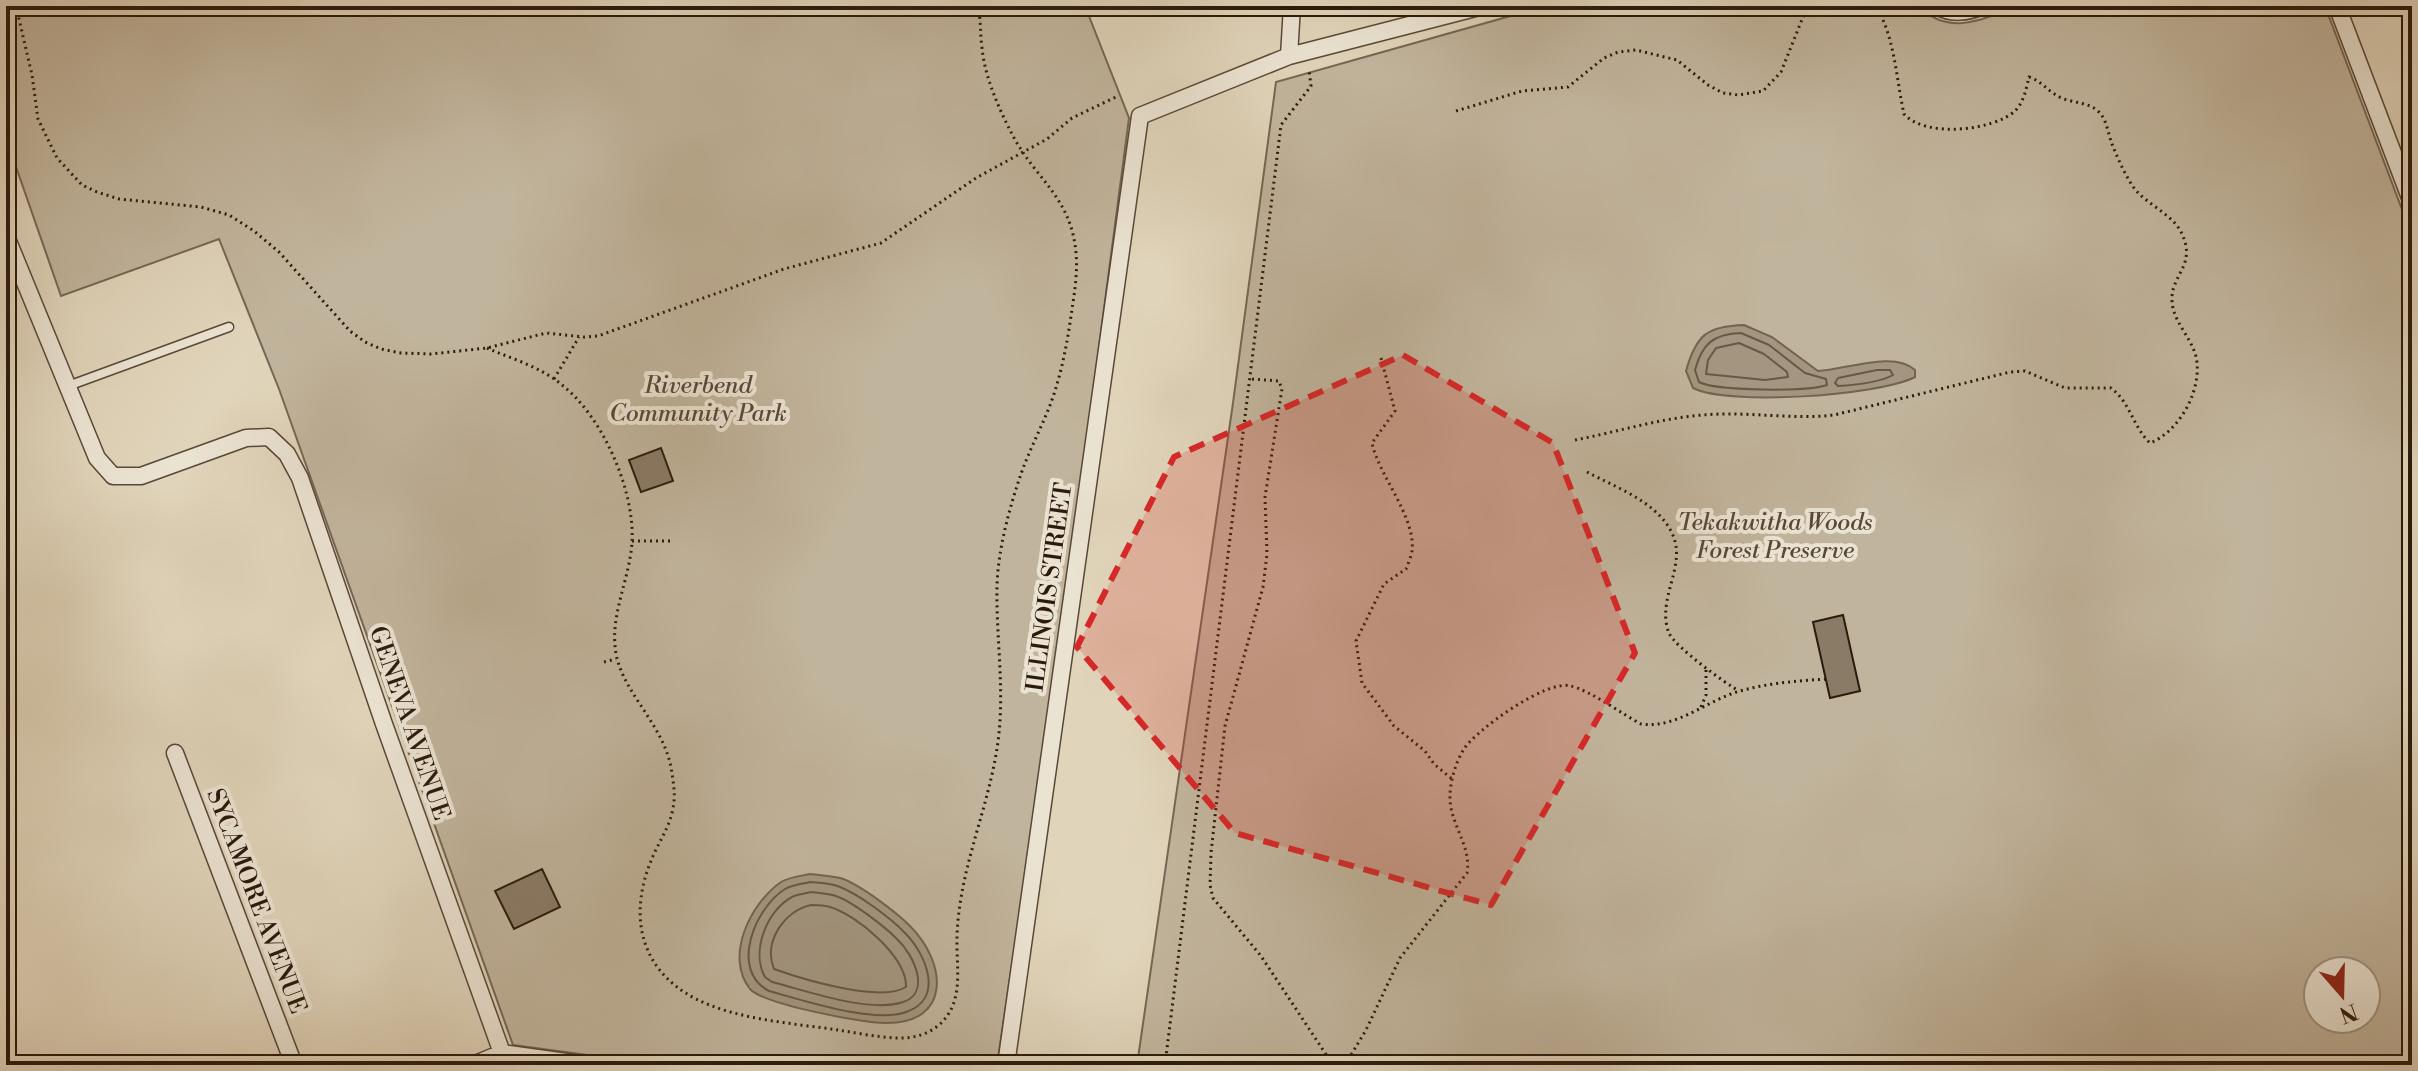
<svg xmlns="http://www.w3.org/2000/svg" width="2418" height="1071" viewBox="0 0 2418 1071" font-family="'Libre Bodoni',serif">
	<rect width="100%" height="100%" fill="#e0d4ba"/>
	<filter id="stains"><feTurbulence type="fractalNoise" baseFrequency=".0025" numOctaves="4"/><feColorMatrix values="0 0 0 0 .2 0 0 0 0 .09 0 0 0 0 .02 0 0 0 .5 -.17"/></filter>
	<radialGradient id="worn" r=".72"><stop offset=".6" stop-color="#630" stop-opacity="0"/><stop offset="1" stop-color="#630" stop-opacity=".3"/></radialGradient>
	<path fill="#c1b49c" stroke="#766754" stroke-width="2" fill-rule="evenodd" d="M6 6H1085L1129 118 1062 629 997 1065H662L513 1045 279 389 219 239 61 296 6 138Z
		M1546 6H1919C1948 37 1984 19 2017 6H2325L2412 236V1065H1137L1233 403 1276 82ZM2318 971H2366V1019H2318Z"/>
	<path fill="#a3957f" stroke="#736451" stroke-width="2" d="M1744 325 1772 337 1818 371C1845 370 1894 350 1915 370V377C1878 396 1728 406 1693 388L1686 371C1696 335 1707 326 1744 325Z
		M810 874C820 875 830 876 840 878 858 883 896 912 910 926 947 963 952 1024 885 1023 862 1023 763 1004 750 989 724 956 751 903 781 882 789 877 801 876 810 874Z"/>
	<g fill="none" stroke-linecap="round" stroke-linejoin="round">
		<path stroke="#685846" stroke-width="2" d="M1741 333 1769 345 1805 373 1826 379 1827 385C1807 392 1716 391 1699 382L1695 370C1702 344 1713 334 1741 333Z
			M1739 343 1764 354 1787 372 1788 377 1765 380 1706 374 1708 360 1716 348Z
			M1877 370H1890L1893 375C1879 383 1854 385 1838 386L1835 383 1838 378Z
			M810 882C819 883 831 883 840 887 858 894 891 918 905 933 926 954 945 999 906 1012 873 1024 803 1000 769 991 729 970 755 908 785 889 792 885 802 884 810 882Z
			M811 892C819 893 828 893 836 896 853 902 884 926 897 939 914 955 933 995 900 1003 865 1012 808 991 772 982L765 977C751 952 766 911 792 897 797 894 805 894 811 892Z
			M811 905C817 905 824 905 830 907 857 915 907 957 906 987 880 1003 802 979 774 969 763 942 784 911 811 905Z"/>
	</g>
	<path fill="#8a7b66" stroke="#2c1a0c" stroke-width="2" d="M661 448 673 481 641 492 629 460Z
		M1843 615 1860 691 1830 698 1813 622Z
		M542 869 560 907 514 929 495 891Z"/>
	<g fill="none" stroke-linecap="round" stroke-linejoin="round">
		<defs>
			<path id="service" d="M68 386 229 327"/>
			<path id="minor" d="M1937 6C1952 15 1967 12 1983 6
				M2337 6 2412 203
				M1289 56 1292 6
				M6 236 97 458 113 476H141L246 438 269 437 287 454 300 478 384 724 502 1053
				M175 753 294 1065
				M473 1065 502 1053 588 1065
				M1006 1065 1140 116 1289 56 1483 6"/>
		</defs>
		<use href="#service" stroke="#594838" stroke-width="11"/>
		<use href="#minor" stroke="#594838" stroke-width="19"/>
		<path stroke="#2c1a0c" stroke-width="3" stroke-dasharray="2 4" stroke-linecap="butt" d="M16 6 32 75 38 119 57 158 82 185 97 192 119 199 201 207 229 215 254 231 279 252 350 331 365 342 381 349 401 353 431 354 487 348 546 333 584 337 598 336 784 269 881 243 976 178 1047 139 1072 118 1118 96
			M1456 111 1522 91 1568 87 1604 58 1618 52 1636 50 1677 60 1708 85 1723 93 1738 95 1763 91 1781 72 1803 17 1812 6
			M487 348C512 359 541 367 562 385 603 417 635 491 632 542 630 577 612 610 615 645 617 688 662 721 671 767 673 781 676 794 673 808 670 826 660 840 653 856 628 913 638 969 696 999 738 1020 792 1023 838 1030 858 1033 880 1038 900 1038 915 1038 928 1034 939 1025 965 1002 956 968 957 937 959 866 992 802 999 733 1004 684 996 635 997 586 998 550 1009 509 1021 474 1030 448 1044 423 1053 397 1062 370 1067 344 1071 316 1074 295 1078 274 1076 253 1071 197 1037 181 1013 136 999 109 985 78 982 48 980 33 981 20 978 6
			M1381 358 1395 411 1372 443C1379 476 1416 517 1412 551 1411 557 1408 564 1406 569L1384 584 1356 641 1362 683 1394 726 1425 751 1434 764 1452 779
			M554 379 579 337
			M1252 379 1279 381 1282 389 1265 497 1267 554 1263 587 1225 726 1211 853 1210 885 1213 898 1261 956 1333 1065
			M1575 440C1617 432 1661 418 1703 415 1747 411 1791 420 1834 415L2010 372 2025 371 2065 388H2111C2130 402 2133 427 2150 443 2181 431 2205 385 2195 353 2188 333 2171 319 2172 297 2173 274 2196 264 2182 234 2173 214 2147 205 2134 188 2125 175 2118 159 2112 144 2108 134 2107 119 2098 111 2089 103 2076 103 2064 99 2050 94 2042 81 2029 77 2026 89 2024 102 2015 111 1993 131 1925 138 1904 114 1896 78 1895 38 1876 6
			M1587 472C1615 487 1655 501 1671 531 1685 558 1668 582 1666 609 1665 616 1666 626 1669 633 1675 647 1725 683 1739 691
			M632 541H671
			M604 662 616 659
			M1701 707 1706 695V668
			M1165 1065 1281 125 1311 86 1309 70
			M1345 1065 1366 1030 1400 958 1467 873C1472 846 1449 823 1450 796 1450 782 1456 761 1464 749 1477 729 1547 679 1571 686 1591 691 1622 714 1641 724 1677 729 1707 700 1740 691 1768 683 1797 681 1826 679"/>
		<use href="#service" stroke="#ebe3d2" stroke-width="8"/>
		<use href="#minor" stroke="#ebe3d2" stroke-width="16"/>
	</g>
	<path fill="#d62828" fill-opacity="0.2" stroke="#d62828" stroke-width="6" stroke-dasharray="16 10" stroke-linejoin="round" d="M1403 355 1553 443 1635 653 1491 905 1235 833 1077 647 1174 457Z"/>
	<g text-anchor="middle" stroke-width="8" stroke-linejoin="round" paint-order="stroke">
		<g font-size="24" font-style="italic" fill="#594837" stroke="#ebe3d2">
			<text x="698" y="393">Riverbend<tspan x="698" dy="28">Community Park</tspan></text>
			<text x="1775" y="530">Tekakwitha Woods<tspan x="1775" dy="28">Forest Preserve</tspan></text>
		</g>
		<g font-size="24" fill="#2c1a0c" stroke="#ebe3d2">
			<text transform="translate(1049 587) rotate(-82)" y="8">ILLINOIS STREET</text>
			<text transform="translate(410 723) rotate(71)" y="8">GENEVA AVENUE</text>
			<text transform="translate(257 901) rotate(69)" y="8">SYCAMORE AVENUE</text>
		</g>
	</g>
	<rect width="2418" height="1071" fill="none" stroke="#e0d4ba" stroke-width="32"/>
	<rect x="8" y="8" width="2402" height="1055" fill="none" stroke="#2c1a0c" stroke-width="4"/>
	<rect x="16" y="16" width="2386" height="1039" fill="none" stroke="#2c1a0c" stroke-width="2"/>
	<g transform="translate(2342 995) rotate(160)"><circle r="38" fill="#ebe3d2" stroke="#9f9383" stroke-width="2"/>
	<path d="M0-6L14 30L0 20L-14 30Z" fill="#8f2418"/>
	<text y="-12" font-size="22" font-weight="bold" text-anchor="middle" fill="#2c1a0c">N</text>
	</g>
	<rect width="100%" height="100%" filter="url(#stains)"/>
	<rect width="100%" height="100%" fill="url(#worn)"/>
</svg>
